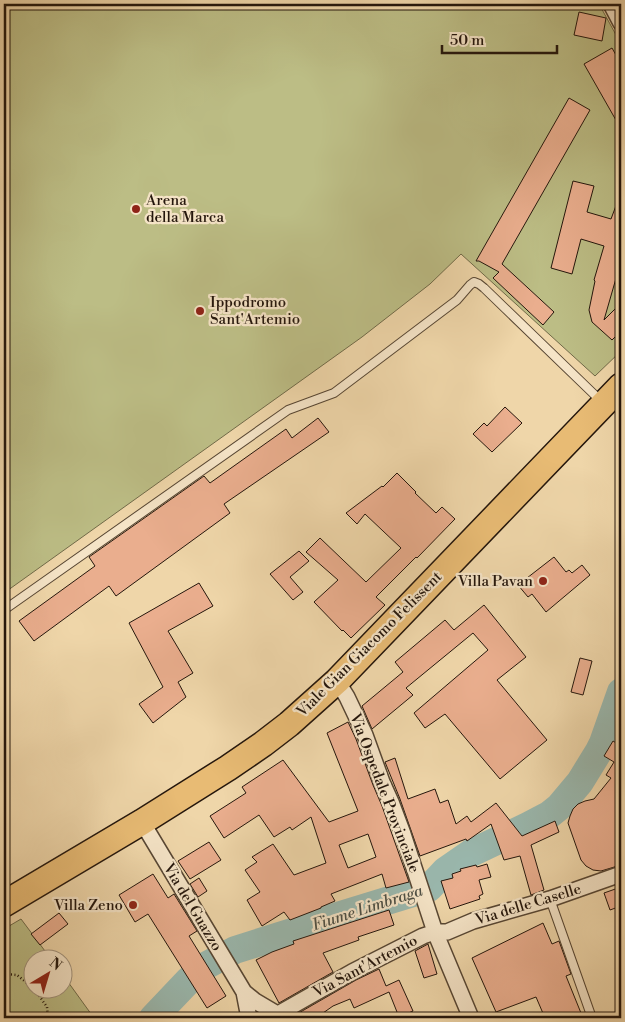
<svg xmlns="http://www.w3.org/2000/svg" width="625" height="1022" viewBox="0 0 625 1022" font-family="'Libre Bodoni',serif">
	<rect width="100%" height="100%" fill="#efd6a9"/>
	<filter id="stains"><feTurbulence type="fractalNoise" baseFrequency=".004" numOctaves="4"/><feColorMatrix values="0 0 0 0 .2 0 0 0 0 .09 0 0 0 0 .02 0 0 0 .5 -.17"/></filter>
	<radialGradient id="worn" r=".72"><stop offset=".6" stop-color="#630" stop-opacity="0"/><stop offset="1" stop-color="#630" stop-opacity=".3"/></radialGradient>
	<path fill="#bcbd85" stroke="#706a48" d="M4 4H599L621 44V351L595 376 461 254 430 284 362 337 4 593Z
		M21 919 51 959 32 960V990H62L63 975 94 1018H4V929Z"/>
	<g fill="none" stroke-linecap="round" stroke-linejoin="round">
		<path stroke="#9ab8ae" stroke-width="28" d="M207 965 235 950 311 926 328 919 429 888 445 871 471 853 528 826 549 815 559 807 580 782 599 751 603 743 621 692
			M153 1018 189 980"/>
	</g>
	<path fill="#eaae8e" stroke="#24160c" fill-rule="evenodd" d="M579 12 606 18 602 41 574 35Z
		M612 48 621 64V129L584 64Z
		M569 98 590 110 502 264 554 312 543 325 493 278 499 272 479 261H476Z
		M573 181 594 186 587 212 611 219 620 195 621 196V261L604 320 621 303V331L612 340 592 322 589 310 595 281 594 280 604 246 581 239 572 274 551 268Z
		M505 407 522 423 492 452 473 434 484 423 487 426Z
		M318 418 329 432 224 504 230 513 116 596 109 586 34 641 19 621 95 566 89 557 204 476 210 483 286 429 292 438Z
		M397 473 416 492 415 493 436 513 442 507 455 519 417 558 416 557 376 597 385 605 351 638 343 630 342 631 314 602 338 580 306 552 320 538 366 582 401 548 365 514 357 524 346 513 382 486 383 487Z
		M299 551 309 561 290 577 303 592 293 600 270 574Z
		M554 557 566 572 569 570 572 573 582 565 590 575 546 612 532 594 528 597 518 585Z
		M199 583 213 606 168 631 193 673 178 682 186 697 153 723 139 704 163 687 129 623Z
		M484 605 526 657 497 680 547 740 500 779 445 714 425 728 414 713 488 650 473 633 406 688 413 695 372 729 362 706 403 672 395 662 445 620 454 630Z
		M580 658 592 661 583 695 571 692Z
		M348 722 356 739 373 785 382 806 409 882 386 888 382 874 331 894 335 901 321 907V908L290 920 284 912 262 926 247 900 260 892 245 870 257 862 252 857 273 844 294 875 326 863 311 817 292 830 290 827 274 837 259 815 224 838 210 816 246 793 242 787 283 760 329 822 358 811 327 733ZM368 834 376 857 348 868 339 845Z
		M613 741 621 746V865L601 871 593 870 586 866 581 860 568 823 570 816 573 809 578 804 585 801 594 799 611 778 606 775 614 762 604 756Z
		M395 758 408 799 435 789 440 803 448 800 456 824 467 816 471 822 496 803 522 836 555 821 559 832 531 845 544 890 531 895 520 856 504 860 491 824 467 841 466 839 420 856 400 799 385 762Z
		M209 842 221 860 190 879 178 861Z
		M487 864 491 877 479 880 483 894 479 896 480 899 450 909 441 881 453 878 452 874 461 871 460 869 476 865 477 867Z
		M153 874 168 898 174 894 197 931 189 936 226 996 207 1008 148 914 135 922 119 895Z
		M199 878 207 891 198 897 190 884Z
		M621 887V906L610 910 604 893Z
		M389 910 394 925 358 937 359 940 323 953 333 972 279 1003 256 960 272 952 294 944 293 941Z
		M59 913 68 924 40 945 31 934Z
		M543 923 552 944 559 941 571 974 566 976 583 1018H545L536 997 496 1012 472 958Z
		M428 944 437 974 424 978 415 951Z
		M379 969 386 986 399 980 413 1011 399 1017 389 992 354 1008 350 999 333 1006 323 1013 326 1018H290L356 980Z"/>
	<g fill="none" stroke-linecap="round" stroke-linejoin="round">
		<defs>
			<path id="service" d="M4 610 288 410 334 393 457 300 470 285 474 282 479 284 484 288 601 401
				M550 899 592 1018"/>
			<path id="minor" d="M611 4 621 23
				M337 681 347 697 365 735 382 782 391 802 403 834 435 932 471 1018
				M142 822 244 992
				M249 1018 244 992 255 1001 277 1014
				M271 1018 352 972 423 936 435 932H447L473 921 550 899 621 874"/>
			<path id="primary" d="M4 904 142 822 228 768 263 744 289 724 337 681 621 386"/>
		</defs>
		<use href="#service" stroke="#574633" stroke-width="10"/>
		<use href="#minor" stroke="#574633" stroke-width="18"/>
		<use href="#primary" stroke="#24160c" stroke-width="28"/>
		<path stroke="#24160c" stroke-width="2.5" stroke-dasharray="1 2.5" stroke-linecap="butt" d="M4 974 17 975 32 987
			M35 990 47 1007 48 1018"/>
		<use href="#service" stroke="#f5e4c7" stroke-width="8"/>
		<use href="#minor" stroke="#f5e4c7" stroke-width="15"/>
		<use href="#primary" stroke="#e8bb74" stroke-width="25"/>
	</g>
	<g fill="#8f2418" stroke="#f5e4c7" stroke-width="2">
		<circle cx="136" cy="209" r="5"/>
		<circle cx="200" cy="311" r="5"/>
		<circle cx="543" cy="581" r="5"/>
		<circle cx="133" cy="905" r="5"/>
	</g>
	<g text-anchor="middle" stroke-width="4.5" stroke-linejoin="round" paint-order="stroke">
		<g font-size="15" fill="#24160c" stroke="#f5e4c7" text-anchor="start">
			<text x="146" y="205">Arena<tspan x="146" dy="17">della Marca</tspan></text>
			<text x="210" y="307">Ippodromo<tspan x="210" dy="17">Sant'Artemio</tspan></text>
			<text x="533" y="586" text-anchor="end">Villa Pavan</text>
			<text x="123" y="910" text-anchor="end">Villa Zeno</text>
		</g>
		<g font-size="15" fill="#24160c" stroke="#f5e4c7">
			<text transform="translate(369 644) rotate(-45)" y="5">Viale Gian Giacomo Felissent</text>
			<text transform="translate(385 793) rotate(69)" y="5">Via Ospedale Provinciale</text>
			<text transform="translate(528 904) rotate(-17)" y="5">Via delle Caselle</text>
			<text transform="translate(193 907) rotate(59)" y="5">Via del Guazzo</text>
			<text transform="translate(365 966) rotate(-28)" y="5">Via Sant'Artemio</text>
		</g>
		<g font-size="16" font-style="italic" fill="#4d4f45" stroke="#f5e4c7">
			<text transform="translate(367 907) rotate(-18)" y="6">Fiume Limbraga</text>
		</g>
	</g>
	<rect width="625" height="1022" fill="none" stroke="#efd6a9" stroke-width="20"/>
	<rect x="5" y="5" width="615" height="1012" fill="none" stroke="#24160c" stroke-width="2.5"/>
	<rect x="10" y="10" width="605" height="1002" fill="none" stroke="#24160c"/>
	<g transform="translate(48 974) rotate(38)"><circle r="24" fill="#f5e4c7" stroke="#a1927c"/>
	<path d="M0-4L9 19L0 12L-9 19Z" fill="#8f2418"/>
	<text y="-8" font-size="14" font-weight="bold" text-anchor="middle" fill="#24160c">N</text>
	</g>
	<path d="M442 45v8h115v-8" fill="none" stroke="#24160c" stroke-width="2.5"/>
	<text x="450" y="45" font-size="15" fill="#24160c" stroke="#f5e4c7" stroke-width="4" paint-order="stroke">50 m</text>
	<rect width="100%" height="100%" filter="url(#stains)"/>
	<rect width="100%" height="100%" fill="url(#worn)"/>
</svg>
